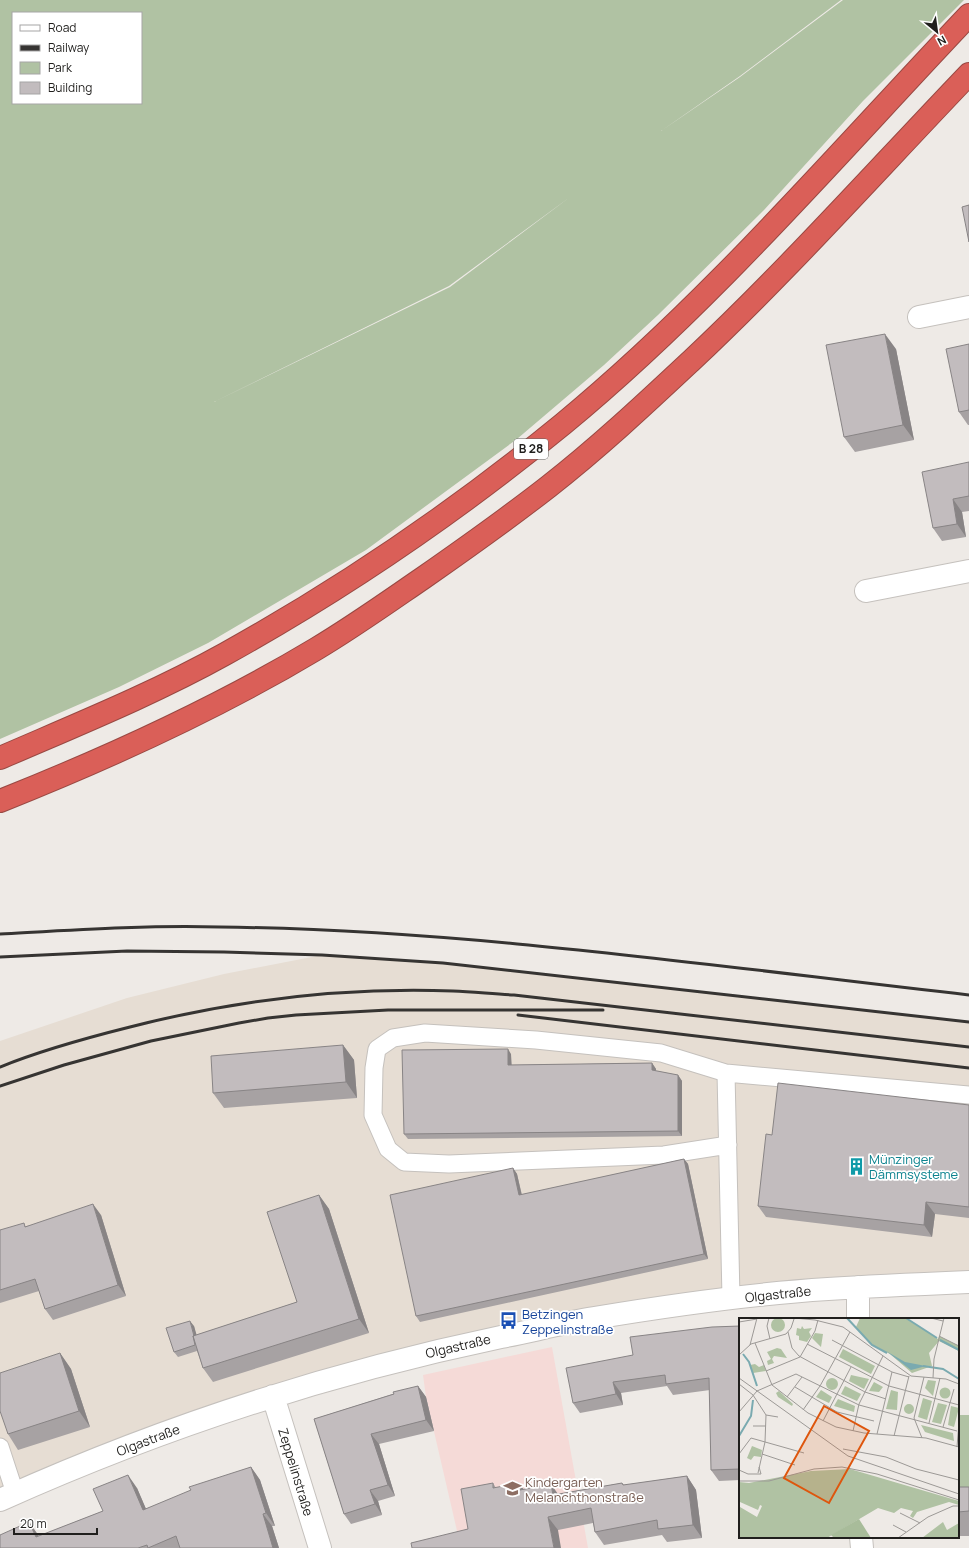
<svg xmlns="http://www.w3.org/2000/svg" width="969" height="1548" viewBox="0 0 969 1548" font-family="Manrope,sans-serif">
	<rect width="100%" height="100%" fill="#eeeae6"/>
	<path fill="#e6ddd3" d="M322 955 443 963 969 1022V1282L828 1289 377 1365 0 1500V1041L127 998 224 974Z"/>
	<path fill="#f5dad7" d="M552 1347 588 1548H461L426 1397 423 1375Z"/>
	<path fill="#b0c2a3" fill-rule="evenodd" d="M0 0H841L740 76 661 131 740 77 843 0H964L863 101 764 210 658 315 604 365 517 439 366 550 208 643 119 687 0 739ZM13 13H141V103H13ZM570 197 450 287 214 402 112 395 214 402 449 286Z
		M958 1415H969V1501H958Z"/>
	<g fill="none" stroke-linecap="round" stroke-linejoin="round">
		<defs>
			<path id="lane" d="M726 1073 661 1053 536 1040 425 1033 393 1038 377 1049 374 1068 373 1115 388 1149 404 1162 449 1164 664 1155 728 1145
				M731 1298 726 1073 969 1095
				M0 1447 15 1493"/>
			<path id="street" d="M919 317 969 307
				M866 591 969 571
				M858 1287V1319
				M273 1396 320 1548
				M0 1500C160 1428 329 1373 501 1337 532 1331 563 1323 594 1318 672 1305 750 1294 828 1289 875 1286 922 1284 969 1282
				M861 1537 862 1548"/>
			<path id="highway" d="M0 758C76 725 153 694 225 654 344 588 458 510 563 424 711 302 837 154 969 15
				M0 801C108 758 216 709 316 649 353 627 388 602 423 578 466 548 507 519 548 487 598 448 645 404 691 361 788 270 877 170 969 74"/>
		</defs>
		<use href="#lane" stroke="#c5c1bd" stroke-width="19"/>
		<use href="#street" stroke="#c5c1bd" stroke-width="24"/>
		<use href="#highway" stroke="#994943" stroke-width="24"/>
		<use href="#lane" stroke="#fff" stroke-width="17"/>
		<use href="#street" stroke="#fff" stroke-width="22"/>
		<use href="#highway" stroke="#da5f58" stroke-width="22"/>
		<path stroke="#363432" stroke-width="3" d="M0 934C73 930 146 925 220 927 470 930 720 967 969 995
			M0 957 127 951 224 952 322 955 443 963 969 1022
			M518 1015 969 1068
			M0 1067C42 1050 86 1038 130 1027 235 1000 345 987 453 991 474 992 494 994 514 995L969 1047
			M0 1086 64 1065 151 1041 239 1023 268 1018 296 1015 388 1010H603"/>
	</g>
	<path fill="#a7a2a3" d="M969 344V425H968L959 412Z
		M896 349 914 440 855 452 844 437Z
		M969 462V511L962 512 966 537 942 541 933 528Z
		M343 1045 354 1060 357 1098 224 1108 213 1093Z
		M511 1054V1065L652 1063 656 1069V1071L678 1075 682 1081V1136L408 1139 404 1134Z
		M969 1105V1218L935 1214 932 1237 766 1217 758 1206 772 1135Z
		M684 1159 688 1164 708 1259 420 1322 416 1316 513 1168 517 1174 522 1195Z
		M319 1195 329 1209 369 1333 213 1382 203 1368 197 1351 178 1357 174 1352 194 1326 196 1335 297 1302Z
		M101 1215 126 1296 53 1320 45 1309 39 1291 0 1303V1230Z
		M740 1326V1480L719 1481 711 1470 710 1390 673 1395 667 1386 621 1393 623 1405 580 1413 573 1403 633 1355Z
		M60 1353 71 1369 90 1427 18 1450 8 1434Z
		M418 1386 426 1397 434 1431 379 1444 395 1496 378 1501 382 1515 351 1524 344 1514 314 1419Z
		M251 1467 260 1480 275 1526H272L279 1548H0L29 1522 39 1536 103 1511 137 1488 146 1509Z
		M687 1476 696 1490 702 1538 667 1542 662 1535 604 1545 595 1532 593 1523 558 1530 468 1529 493 1483 496 1488 519 1483 523 1489 558 1494 622 1483 624 1485Z
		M958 1487H969V1536H958Z"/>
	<path fill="#888485" d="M885 334 896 349 914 440 903 425Z
		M953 499 962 512 966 537 957 524Z
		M343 1045 354 1060 357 1098 346 1082Z
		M508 1049 511 1054 512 1070 508 1065Z
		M652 1063 656 1069V1075L652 1070Z
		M678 1075 682 1081V1136L678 1131Z
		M684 1159 688 1164 708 1259 704 1254Z
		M513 1168 517 1174 523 1201 519 1195Z
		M319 1195 329 1209 369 1333 359 1319Z
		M926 1202 935 1214 932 1237 924 1225Z
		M93 1204 101 1215 126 1296 118 1285Z
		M190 1321 194 1326 201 1350 197 1344Z
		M60 1353 71 1369 90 1427 79 1411Z
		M613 1382 621 1393 623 1405 616 1394Z
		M418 1386 426 1397 434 1431 426 1420Z
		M371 1434 379 1444 395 1496 388 1485Z
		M251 1467 260 1480 275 1526 266 1513Z
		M128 1475 137 1488 152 1523 143 1510Z
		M687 1476 696 1490 702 1538 693 1525Z
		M519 1483 529 1497 520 1490Z
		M551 1484 560 1497 553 1495Z
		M370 1490 378 1501 382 1515 375 1504Z
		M263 1514 272 1526 279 1548H273Z
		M548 1517 558 1530 561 1548H554Z
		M29 1522 38 1535 44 1548 36 1537Z"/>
	<path fill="#c2bcbe" stroke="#888485" d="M969 205V242L962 207Z
		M885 334 903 425 844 437 826 345Z
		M969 344V410L959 412 946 349Z
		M969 462V496L953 499 957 524 933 528 922 472Z
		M343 1045 346 1082 213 1093 211 1056Z
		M508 1049V1065L652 1063V1070L678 1075V1131L404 1134 402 1050Z
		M778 1083 969 1105V1207L926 1202 924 1225 758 1206 766 1134 772 1135Z
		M684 1159 704 1254 416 1316 390 1195 513 1168 519 1195Z
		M319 1195 359 1319 203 1368 193 1336 297 1302 267 1212Z
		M93 1204 118 1285 45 1309 35 1279 0 1290V1230L24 1223 25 1227Z
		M190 1321 194 1336H193L195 1345 174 1352 166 1328Z
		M740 1326V1469L711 1470 709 1378 666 1384 665 1375 613 1382 616 1394 573 1403 566 1368 633 1355 630 1337 712 1327Z
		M60 1353 79 1411 8 1434 0 1411V1373Z
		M418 1386 426 1420 371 1434 388 1485 370 1490 375 1504 344 1514 314 1419 394 1394 393 1392Z
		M251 1467 266 1513 263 1514 273 1548H180L176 1536 148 1548 147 1545 138 1548H0V1535L29 1522 36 1537 103 1511 93 1489 128 1475 143 1510 191 1490 189 1487Z
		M687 1476 693 1525 658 1529 657 1520 595 1532 591 1508 548 1517 554 1548H412L411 1543 468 1529 461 1489 493 1483V1488L519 1483 520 1490 551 1484 553 1495 622 1483 623 1485Z
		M958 1487H969V1511L958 1512Z"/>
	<defs>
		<symbol id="building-bare" viewBox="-9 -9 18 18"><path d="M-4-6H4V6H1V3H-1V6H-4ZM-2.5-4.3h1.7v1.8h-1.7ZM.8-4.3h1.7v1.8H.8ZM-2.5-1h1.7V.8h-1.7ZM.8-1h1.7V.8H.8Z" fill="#0f9aa8" stroke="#fff" stroke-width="2.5" paint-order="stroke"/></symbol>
		<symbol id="bus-bare" viewBox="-9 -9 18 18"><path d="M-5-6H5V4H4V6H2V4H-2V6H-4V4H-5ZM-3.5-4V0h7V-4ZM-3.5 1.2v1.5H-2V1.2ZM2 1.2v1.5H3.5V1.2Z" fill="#1a4fb4" stroke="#fff" stroke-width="2.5" paint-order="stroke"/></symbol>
		<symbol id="school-bare" viewBox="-9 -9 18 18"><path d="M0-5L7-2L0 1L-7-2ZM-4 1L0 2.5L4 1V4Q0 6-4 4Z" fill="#8d6e63" stroke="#fff" stroke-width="2.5" paint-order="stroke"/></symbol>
	</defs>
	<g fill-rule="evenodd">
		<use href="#building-bare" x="844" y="1154" width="25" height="25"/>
		<use href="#bus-bare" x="496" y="1308" width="25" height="25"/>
		<use href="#school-bare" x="500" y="1476" width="25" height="25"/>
	</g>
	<g text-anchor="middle" stroke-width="3.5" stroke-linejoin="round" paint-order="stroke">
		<rect fill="#fff" stroke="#636261" stroke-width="1" x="514" y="439" width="34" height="20" rx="3"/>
		<g font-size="12" font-weight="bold" fill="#201f1d">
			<text x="531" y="453">B 28</text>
		</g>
		<g font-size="13" fill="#0d838f" stroke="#fff" text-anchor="start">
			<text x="869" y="1164">Münzinger<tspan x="869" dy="15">Dämmsysteme</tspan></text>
		</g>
		<g font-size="13" fill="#201f1d" stroke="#fff">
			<text transform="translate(778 1294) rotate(-6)" y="5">Olgastraße</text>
			<text transform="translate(458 1346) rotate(-13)" y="5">Olgastraße</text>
			<text transform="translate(148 1440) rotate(-21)" y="5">Olgastraße</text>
			<text transform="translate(296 1472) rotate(73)" y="5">Zeppelinstraße</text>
		</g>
		<g font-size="13" fill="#164399" stroke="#fff" text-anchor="start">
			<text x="522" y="1319">Betzingen<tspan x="522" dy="15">Zeppelinstraße</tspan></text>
		</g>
		<g font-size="13" fill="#785e54" stroke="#fff" text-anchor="start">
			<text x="525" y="1487">Kindergarten<tspan x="525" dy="15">Melanchthonstraße</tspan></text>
		</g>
	</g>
	<g transform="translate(739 1318)">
		<rect width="220" height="220" fill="#eeeae6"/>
		<path d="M121 0H167L199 21 200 18 220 28V33L200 23 190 35 193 48 173 55 151 36 130 25 117 9ZM32 7a7 7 0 1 1 14 0a7 7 0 1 1-14 0ZM63 8 65 11 73 10 70 14 72 18 68 24 60 22V18L57 17 58 10 62 11ZM76 15 84 16 82 29 73 20ZM38 30 42 31 48 40 35 38 33 41 35 45 29 47 28 43 32 41 28 34ZM104 31 136 48 132 56 100 39ZM16 46 20 49 25 47 27 53 14 55 11 47ZM112 57 130 61 125 71 110 63ZM87 66a6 6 0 1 1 12 0a6 6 0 1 1-12 0ZM189 62 197 63 194 78 186 70ZM135 64 144 69 140 74 130 73ZM106 68 122 76 118 83 102 76ZM200.5 75a5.5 5.5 0 1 1 11 0a5.5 5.5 0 1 1-11 0ZM82 72 93 79 90 85 77 79ZM152 72 159 74 158 92 147 91ZM40 73 54 86 53 88 39 79 37 75ZM184 80 193 83 188 102 179 99ZM99 81 116 88 115 94 95 88ZM199 85 208 87 202 106 193 104ZM165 91a5 5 0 1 1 10 0a5 5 0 1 1-10 0ZM212 88 220 90 215 109 209 107ZM182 107 214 115 215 123 186 114ZM13 128 23 132 22 139 15 138 12 142 8 140ZM111 151 220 183V187L210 184 178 194 174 200 171 198 174 193 162 190 155 195 139 190 88 220H0L1 189 18 199 23 188 21 187 19 192 1 184 0 164 10 165 72 153ZM204 204 208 212 220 205V220H183Z" fill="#b0c2a3"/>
		<path d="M120 201 132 220H95L92 217Z" fill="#a8bc9a"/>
		<path d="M147 33 166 44 187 48 172 52Z" fill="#7aaab0"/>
		<path fill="none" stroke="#7aaab0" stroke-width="2" d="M108 0 133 27 148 35M167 0 198 20M201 22 220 32M4 36 10 44 18 68M184 48 204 51 220 61M0 118 12 98 14 82"/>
		<path fill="none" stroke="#9c9996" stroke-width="1" d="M30 0 28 8 31 21M55 0 76 2 104 9 172 58 207 61 220 66M192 0 204 3M0 4 18 1M49 14 53 30 60 38 126 74 147 81M200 18 220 28M93 22 153 54 170 59M16 25 33 67M68 26 150 68 220 87M11 27 18 0M0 37 12 26 47 16 52 10 55 1M27 53 61 39 76 13 79 2M0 60 109 138 220 176M194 60 195 41 205 0M0 66 14 77 27 97 26 124 19 155M33 67 69 95 97 109 125 115 187 120 220 129M56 69 98 94 135 103M48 79 63 59M64 92 81 68 111 14M0 94 18 73 57 56 120 87 218 113M27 97 39 99M84 103 112 49M190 105 201 60M14 108H27M204 109 215 71M114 113 120 86 144 38M138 116 153 54M155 118 170 58M183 120 175 100 185 59M218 129 220 104M104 131 147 139 177 151 220 162M0 136 12 120 65 135M23 136 56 147M0 152 9 156H22L20 149M0 163H30L75 151 103 149 138 156 220 182M161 195 181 205M154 207 167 214M159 220 189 199 214 188H220"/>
		<path fill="#de560d" fill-opacity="0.15" stroke="#de560d" stroke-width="2" d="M85 88 130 113 90 185 45 160Z"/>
		<rect width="220" height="220" fill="none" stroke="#201f1d" stroke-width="2"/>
	</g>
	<rect x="12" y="12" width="130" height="92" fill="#ffffff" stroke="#a6a5a5"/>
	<rect x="20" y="25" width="20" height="6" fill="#ffffff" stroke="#a6a5a5"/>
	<text x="48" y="32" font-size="12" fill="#201f1d">Road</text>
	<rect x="20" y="45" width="20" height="6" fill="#363432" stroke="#a6a5a5"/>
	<text x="48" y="52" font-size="12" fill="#201f1d">Railway</text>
	<rect x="20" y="62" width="20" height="12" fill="#b0c2a3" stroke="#a6a5a5"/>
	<text x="48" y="72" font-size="12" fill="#201f1d">Park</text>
	<rect x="20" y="82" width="20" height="12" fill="#c2bcbe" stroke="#a6a5a5"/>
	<text x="48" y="92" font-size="12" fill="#201f1d">Building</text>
	<g transform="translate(937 32) rotate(151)" stroke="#ffffff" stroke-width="3" paint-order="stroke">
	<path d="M0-3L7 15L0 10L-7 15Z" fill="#201f1d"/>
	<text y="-6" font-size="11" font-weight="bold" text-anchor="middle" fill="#201f1d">N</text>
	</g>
	<path d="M14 1528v6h83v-6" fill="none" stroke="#201f1d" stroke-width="2"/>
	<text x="20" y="1528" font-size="12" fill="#201f1d" stroke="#ffffff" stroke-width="3" paint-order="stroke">20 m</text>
</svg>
